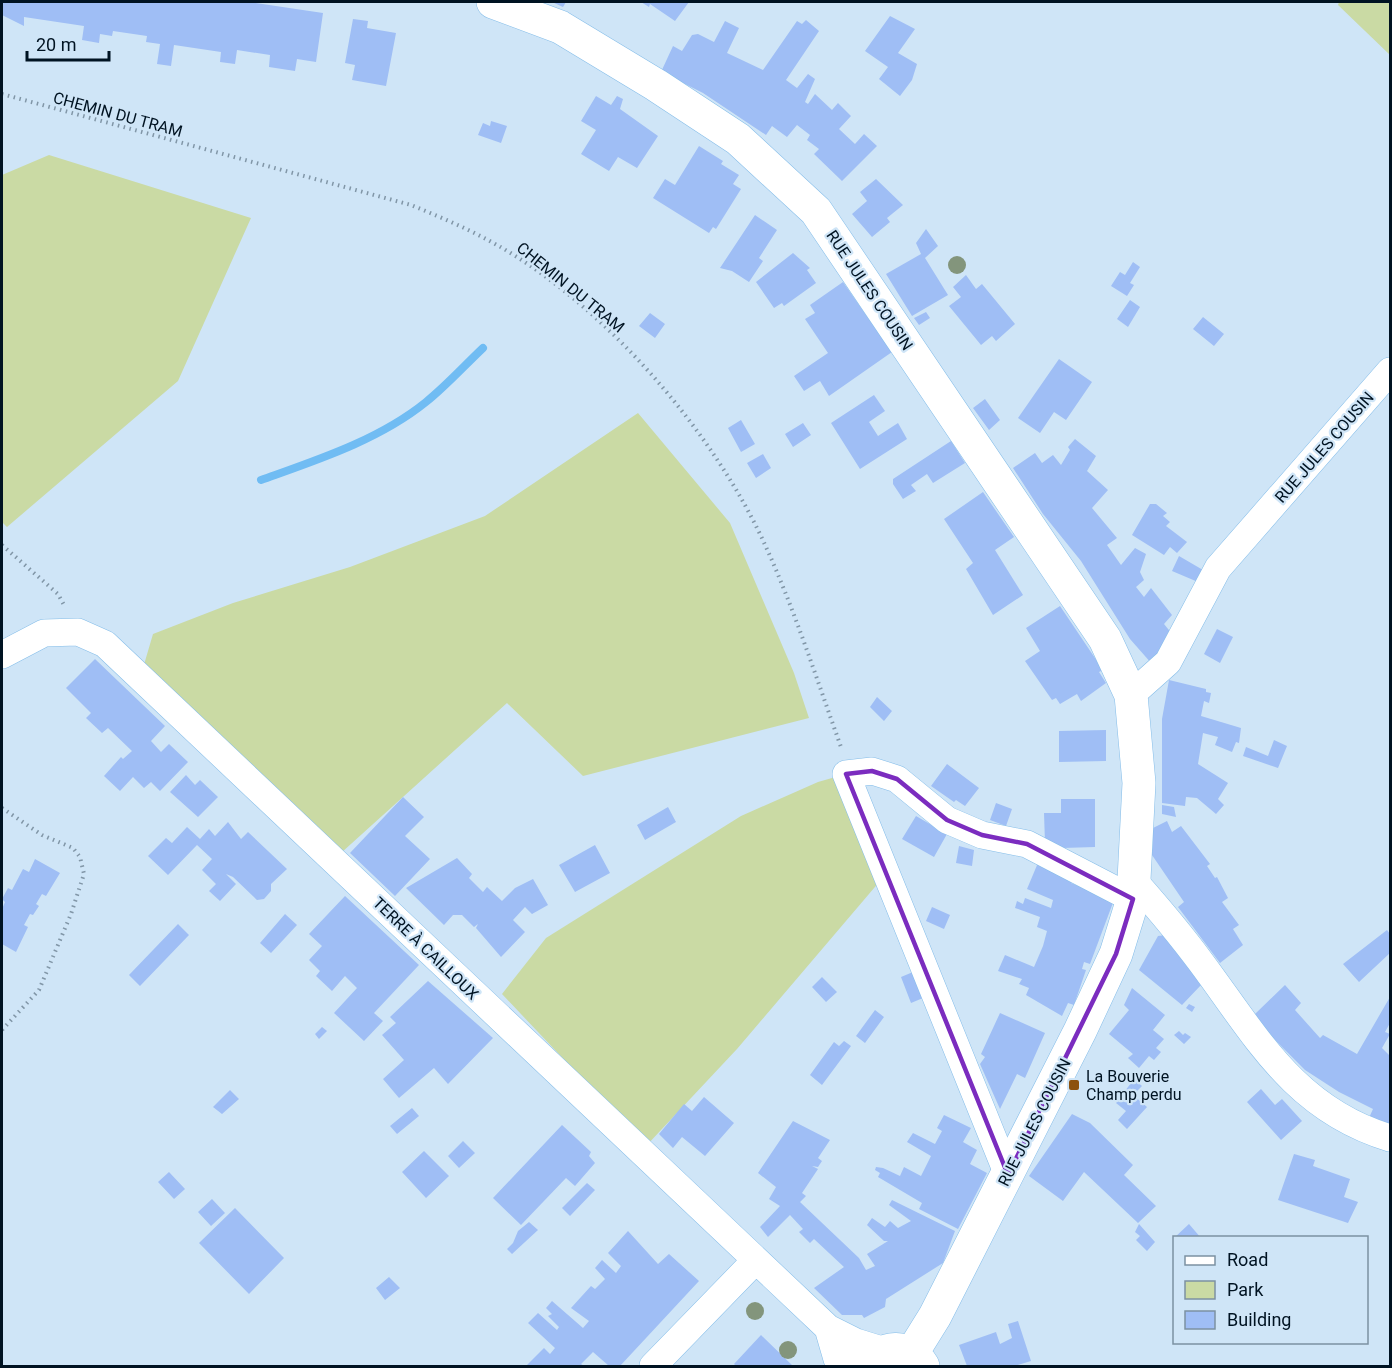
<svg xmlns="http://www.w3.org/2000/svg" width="1392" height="1368" viewBox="0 0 1392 1368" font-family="Roboto,sans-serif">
	<rect width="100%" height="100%" fill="#cfe5f7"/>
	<path fill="#cadaa4" d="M1339 2H1390V55L1338 5Z
		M49 155 251 218 178 381 7 527 2 522V175Z
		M638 413 730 523 794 673 809 718 583 776 507 703 341 853 143 668 153 634 233 603 350 567 485 516Z
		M846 774 886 874 737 1049 646 1146 502 994 546 938 741 816 818 782Z"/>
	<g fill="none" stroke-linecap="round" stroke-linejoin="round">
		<path stroke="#70bcf3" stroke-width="8" d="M261 480C317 460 379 440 426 402 446 386 464 366 483 348"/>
	</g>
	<path fill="#9fbef5" d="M2 2H249L323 13 316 62 297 59 295 71 269 67 270 55 237 50 235 64 220 62 221 52 174 45 171 66 157 64 160 44 146 42 147 36 113 31 112 36 100 34 99 43 82 40 84 26 24 17V26L2 15Z
		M552 2H566L563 7Z
		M641 2H689L675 21 650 4 649 7Z
		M890 16 915 29 898 53 917 64 912 80 900 96 879 79 888 67 865 51Z
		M353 19 368 21 367 28 396 33 386 86 352 80 355 65 345 63Z
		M806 20 819 31 786 80 797 88 808 74 815 79 805 102 808 104 815 94 832 110 838 103 851 116 839 129 855 144 864 134 877 146 842 181 814 154 819 149 807 140 810 135 797 125 787 137 772 126 766 135 703 93 661 72 673 46 682 51 692 35 698 34 714 42 725 21 739 28 727 53 763 70 797 21 802 24Z
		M596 96 611 105 617 96 623 99 620 109 658 136 637 168 618 157 609 171 581 154 596 130 581 121Z
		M491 121 507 126 501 143 478 135 483 123 490 126Z
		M699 146 723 161 721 164 739 175 733 184 741 189 716 229 713 227 709 233 653 198 665 179 675 185Z
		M876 179 903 205 887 218 890 222 872 237 852 214 867 201 860 192Z
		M755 215 777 230 759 258 763 261 749 282 732 271 720 268Z
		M926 229 938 246 925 258 948 295 912 316 886 274 921 254 916 243Z
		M793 253 810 268 807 270 816 283 784 306 782 303 774 308 756 282Z
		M1133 262 1140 267 1130 283 1134 285 1127 296 1111 286 1120 272 1125 275Z
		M966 275 976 289 982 284 1015 324 996 341 992 336 981 345 949 306 961 297 953 287Z
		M843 282 892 352 829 396 820 381 804 391 794 376 828 353 805 319 815 313 810 305Z
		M1130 300 1140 307 1128 327 1117 319Z
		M926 312 930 318 919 325 914 318Z
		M650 313 665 324 655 338 639 326Z
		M1203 317 1224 334 1214 346 1193 329Z
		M1059 359 1092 382 1066 420 1054 412 1040 433 1018 418Z
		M874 395 885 411 869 422 878 436 898 423 907 439 860 469 831 423Z
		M985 399 1000 420 989 430 973 408Z
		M741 420 755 444 741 452 728 428Z
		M803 423 811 435 793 447 785 434Z
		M1075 439 1096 456 1087 471 1108 490 1092 508 1117 538 1107 545 1121 565 1135 548 1146 554 1140 572 1144 580 1136 587 1144 597 1151 588 1172 615 1164 624 1177 640 1152 664 1130 639 1081 561 1043 514 1013 468 1035 453 1042 463 1053 455 1061 465 1070 450 1068 447Z
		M951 441 965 463 933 483 927 474 911 485 916 491 903 499 893 484V479Z
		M763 454 771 468 756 478 747 463Z
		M983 492 1014 537 995 550 1023 595 993 615 966 569 973 563 944 519Z
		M1150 504H1156L1167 513 1163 516 1170 522 1166 526 1187 542 1177 553 1170 547 1164 555 1132 535Z
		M1179 556 1203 570 1198 582 1172 571Z
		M1060 606 1103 670 1099 672 1106 683 1081 701 1077 694 1060 704 1056 698 1052 700 1025 661 1040 651 1026 628Z
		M1217 629 1233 637 1220 663 1204 654Z
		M95 659 165 726 151 741 161 752 169 744 188 762 160 791 151 782 144 788 133 777 120 791 104 776 121 757 123 759 132 751 108 728 102 733 86 718 91 713 66 688Z
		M1169 680 1206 689V692L1211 693 1209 703 1204 701 1201 716 1241 728 1239 743 1236 742 1232 752 1215 745 1218 737 1203 733 1198 764 1228 783 1218 799 1224 805 1216 814 1197 798 1186 797 1185 806 1162 803V719Z
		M877 697 892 711 884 721 870 707Z
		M1106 730V761L1059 762V731Z
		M1274 740 1287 746 1278 768 1243 756 1246 747 1268 756Z
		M947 764 979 788 965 806 956 800 954 802 931 786Z
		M186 775 195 785 200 780 218 797 198 817 170 792Z
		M403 797 424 817 405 836 430 859 395 896 350 853Z
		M1061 799H1095V847L1062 848 1045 843 1044 813H1061Z
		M996 803 1012 809 1006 826 990 820Z
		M1162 805 1174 807 1176 817 1162 814Z
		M668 807 676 822 645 840 637 825Z
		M916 816 947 834 934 857 902 839Z
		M1167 821 1172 832 1181 826 1210 864 1207 866 1215 878 1217 877 1228 898 1222 902 1239 925 1233 929 1243 945 1220 963 1178 907 1184 902 1152 855 1153 828Z
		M228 822 241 839 248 832 287 869 271 884V891L264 899 257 900 233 877 226 874 236 884 220 901 209 891 216 884 202 870 212 859 197 845 168 875 148 856 166 838 172 843 187 827 200 839 209 829 215 836Z
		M595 845 610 873 575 892 559 865Z
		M959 846 974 850 972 866 956 863Z
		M457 858 472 874 469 878 483 892 487 887 502 901 515 888 533 879 548 905 532 914 525 907 513 920 525 932 501 957 476 928 478 924 474 927 462 915H453L444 925 406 888Z
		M1040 858 1075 873 1071 883 1114 900 1090 964 1084 962 1082 969 1086 970 1074 1005 1068 1003 1062 1016 1026 995 1029 988 1019 984 1022 979 998 971 1005 955 1034 967 1043 946 1047 931 1037 927 1040 917 1015 908 1017 901 1023 904 1025 898 1051 908 1053 900 1027 889Z
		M35 859 60 873 46 896 42 894 36 904 39 906 33 915 30 914 24 925 28 927 16 952 2 944V909L5 902 2 899 8 888 12 890 23 869 29 872Z
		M345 896 419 965 374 1013 383 1021 364 1041 334 1013 357 988 345 976 332 991 316 976 320 971 309 960 322 946 309 934Z
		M932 907 950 915 944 929 926 921Z
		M285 914 297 925 271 953 260 943Z
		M178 924 189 935 140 986 129 975Z
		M1387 930 1390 934V953L1359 982 1343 964Z
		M1166 935 1202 984 1182 1005 1139 970 1158 936Z
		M913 972 923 998 911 1003 901 977Z
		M822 977 837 992 826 1002 812 987Z
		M428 981 493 1038 448 1084 434 1068 399 1098 383 1079 404 1060 382 1035 396 1023 390 1017Z
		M1285 985 1301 1003 1295 1010 1320 1038 1323 1035 1357 1054 1390 997V1023L1385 1032 1390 1034 1382 1048 1390 1056V1126L1368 1120 1373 1109 1339 1092 1305 1070 1268 1033 1255 1014Z
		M1132 988 1165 1015 1153 1030 1164 1039 1156 1048 1161 1052 1154 1060 1149 1056 1139 1068 1128 1058 1133 1054 1109 1034 1129 1010 1124 1005Z
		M1189 1004 1195 1007 1192 1012 1186 1008Z
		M875 1010 884 1017 865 1043 856 1036Z
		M1000 1013 1045 1033 1025 1078 1017 1074 1000 1109 980 1064 985 1057 981 1054Z
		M322 1027 327 1031 319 1039 315 1034Z
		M1179 1031 1183 1035 1185 1033 1191 1037 1184 1044 1174 1035Z
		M844 1041 851 1046 822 1085 810 1075 834 1042 839 1046Z
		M1134 1079 1142 1086 1133 1095 1147 1107 1127 1129 1118 1120 1126 1111 1116 1103Z
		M1261 1089 1275 1105 1282 1099 1302 1121 1281 1140 1247 1102Z
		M230 1090 239 1099 222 1114 213 1107Z
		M704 1097 734 1123 705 1156 682 1137 673 1148 659 1134 684 1104 692 1111Z
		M412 1108 419 1116 397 1134 390 1126Z
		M1072 1114 1090 1123 1133 1165 1124 1175 1156 1206 1138 1223 1084 1172 1063 1201 1029 1176Z
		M944 1115 971 1128 963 1142 977 1150 970 1164 987 1173 958 1229 919 1209 922 1203 878 1177 880 1173 875 1170 876 1167 883 1168 900 1176 904 1167 921 1176 931 1156 907 1142 913 1133 935 1144 942 1131 937 1128Z
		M793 1121 830 1140 818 1158 822 1161 818 1167 812 1166 818 1169 802 1193 806 1196 800 1202 859 1258 866 1270 875 1266 867 1254 888 1241H884L867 1225 872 1218 885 1227 890 1221 898 1228 911 1221 889 1205 892 1200 955 1231 943 1263 886 1299 885 1307 864 1318 862 1315H842L814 1288 844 1267 814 1239 810 1243 799 1232 803 1229 790 1215 768 1237 760 1227 780 1206 769 1199 776 1187 758 1173Z
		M562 1125 591 1152 589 1156 595 1163 575 1186 566 1178 521 1225 493 1198Z
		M463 1141 475 1153 459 1168 448 1156Z
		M424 1151 449 1176 426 1198 402 1172Z
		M1294 1154 1315 1160 1313 1166 1350 1179 1344 1197 1358 1202 1348 1223 1278 1200Z
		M169 1172 185 1189 174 1199 158 1182Z
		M587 1183 595 1190 570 1216 562 1208Z
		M212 1199 225 1213 211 1226 198 1212Z
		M235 1208 284 1258 249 1294 199 1243Z
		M529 1222 538 1230 512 1254 507 1249 513 1243 518 1231Z
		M1139 1224 1155 1242 1147 1251 1136 1240 1140 1236 1135 1232Z
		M1189 1224 1201 1238H1174Z
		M628 1231 658 1264 669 1254 699 1281 620 1366H609L593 1352 581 1364 584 1366H526L544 1348 550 1354 555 1348 528 1323 538 1313 557 1330 559 1327 548 1316 552 1314 546 1308 552 1301 583 1328 589 1321 571 1308 591 1286 595 1289 605 1279 595 1268 602 1260 616 1273 621 1266 608 1253Z
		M389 1277 400 1288 385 1300 376 1288Z
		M1018 1321 1031 1361 1014 1366H967L959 1345 996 1332 1000 1344 1012 1338 1008 1324Z
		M761 1335 793 1366H736L734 1364Z"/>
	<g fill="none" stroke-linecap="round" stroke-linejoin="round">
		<defs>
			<path id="minor" d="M2 655 44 633 78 632 105 644 828 1328 856 1342 885 1351
				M1131 695 1168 662 1218 568 1390 371
				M1136 883C1158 908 1180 934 1200 961 1256 1036 1294 1109 1390 1138
				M1008 1175 846 774 872 771 897 779 947 820 982 835 1027 844 1133 899
				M828 1328 837 1359 848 1366
				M653 1366 755 1261"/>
			<path id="tertiary" d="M493 2 560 27 656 85 738 139 816 211 1105 639 1131 695 1139 783 1133 899 1116 954 1080 1031 935 1316 912 1353
				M867 1366C882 1345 909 1343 923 1366"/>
		</defs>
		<use href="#minor" stroke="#84bde9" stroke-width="28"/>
		<use href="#tertiary" stroke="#84bde9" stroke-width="34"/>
		<path stroke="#8196a7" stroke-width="4" stroke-dasharray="1.5 4.5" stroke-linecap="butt" d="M2 94 411 205C440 217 469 229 497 245 605 306 715 433 766 547 795 611 817 680 841 747
			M2 545 58 594 64 605
			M2 808 42 835 73 848 80 857 84 874 71 914 39 990 2 1030"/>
		<use href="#minor" stroke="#fff" stroke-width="27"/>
		<use href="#tertiary" stroke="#fff" stroke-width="33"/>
	</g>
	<g fill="#83957c">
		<circle cx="957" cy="265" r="9"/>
		<circle cx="755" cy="1311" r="9"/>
		<circle cx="788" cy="1350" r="9"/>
	</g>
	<path fill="none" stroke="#7b2cbf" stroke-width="4.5" stroke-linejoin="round" d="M872 771 897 779 947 820 982 835 1027 844 1133 899 1116 954 1008 1175 846 774Z"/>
	<rect fill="#8c510d" stroke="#cfe5f7" stroke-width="2" x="1068" y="1079" width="12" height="12" rx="3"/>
	<g text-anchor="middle" stroke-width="4.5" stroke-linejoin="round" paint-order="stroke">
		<g font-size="16" fill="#001322" stroke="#cfe5f7">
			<text transform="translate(118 114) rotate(15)" y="6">CHEMIN DU TRAM</text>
			<text transform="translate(571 287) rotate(39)" y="6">CHEMIN DU TRAM</text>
			<text transform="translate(870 290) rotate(56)" y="6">RUE JULES COUSIN</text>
			<text transform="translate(1324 447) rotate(-49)" y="6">RUE JULES COUSIN</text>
			<text transform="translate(426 948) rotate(44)" y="6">TERRE À CAILLOUX</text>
			<text transform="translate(1034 1122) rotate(-63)" y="6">RUE JULES COUSIN</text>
		</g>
		<g font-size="16" fill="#001322" stroke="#cfe5f7" text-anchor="start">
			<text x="1086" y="1082">La Bouverie<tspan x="1086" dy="18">Champ perdu</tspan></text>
		</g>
	</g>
	<rect width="1392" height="1368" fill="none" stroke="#001322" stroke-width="6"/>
	<rect x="1173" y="1236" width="195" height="108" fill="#cfe5f7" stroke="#7c91a2" stroke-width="1.5"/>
	<rect x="1185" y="1256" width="30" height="9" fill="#ffffff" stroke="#7c91a2" stroke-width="1.5"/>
	<text x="1227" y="1266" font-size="18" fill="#001322">Road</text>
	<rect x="1185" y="1281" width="30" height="18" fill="#cadaa4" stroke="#7c91a2" stroke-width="1.5"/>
	<text x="1227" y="1296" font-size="18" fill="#001322">Park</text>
	<rect x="1185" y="1311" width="30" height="18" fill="#9fbef5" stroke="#7c91a2" stroke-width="1.5"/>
	<text x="1227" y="1326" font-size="18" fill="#001322">Building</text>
	<path d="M27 51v9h82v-9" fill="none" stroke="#001322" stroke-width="3"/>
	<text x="36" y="51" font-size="18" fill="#001322" stroke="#cfe5f7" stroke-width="4.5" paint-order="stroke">20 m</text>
</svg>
